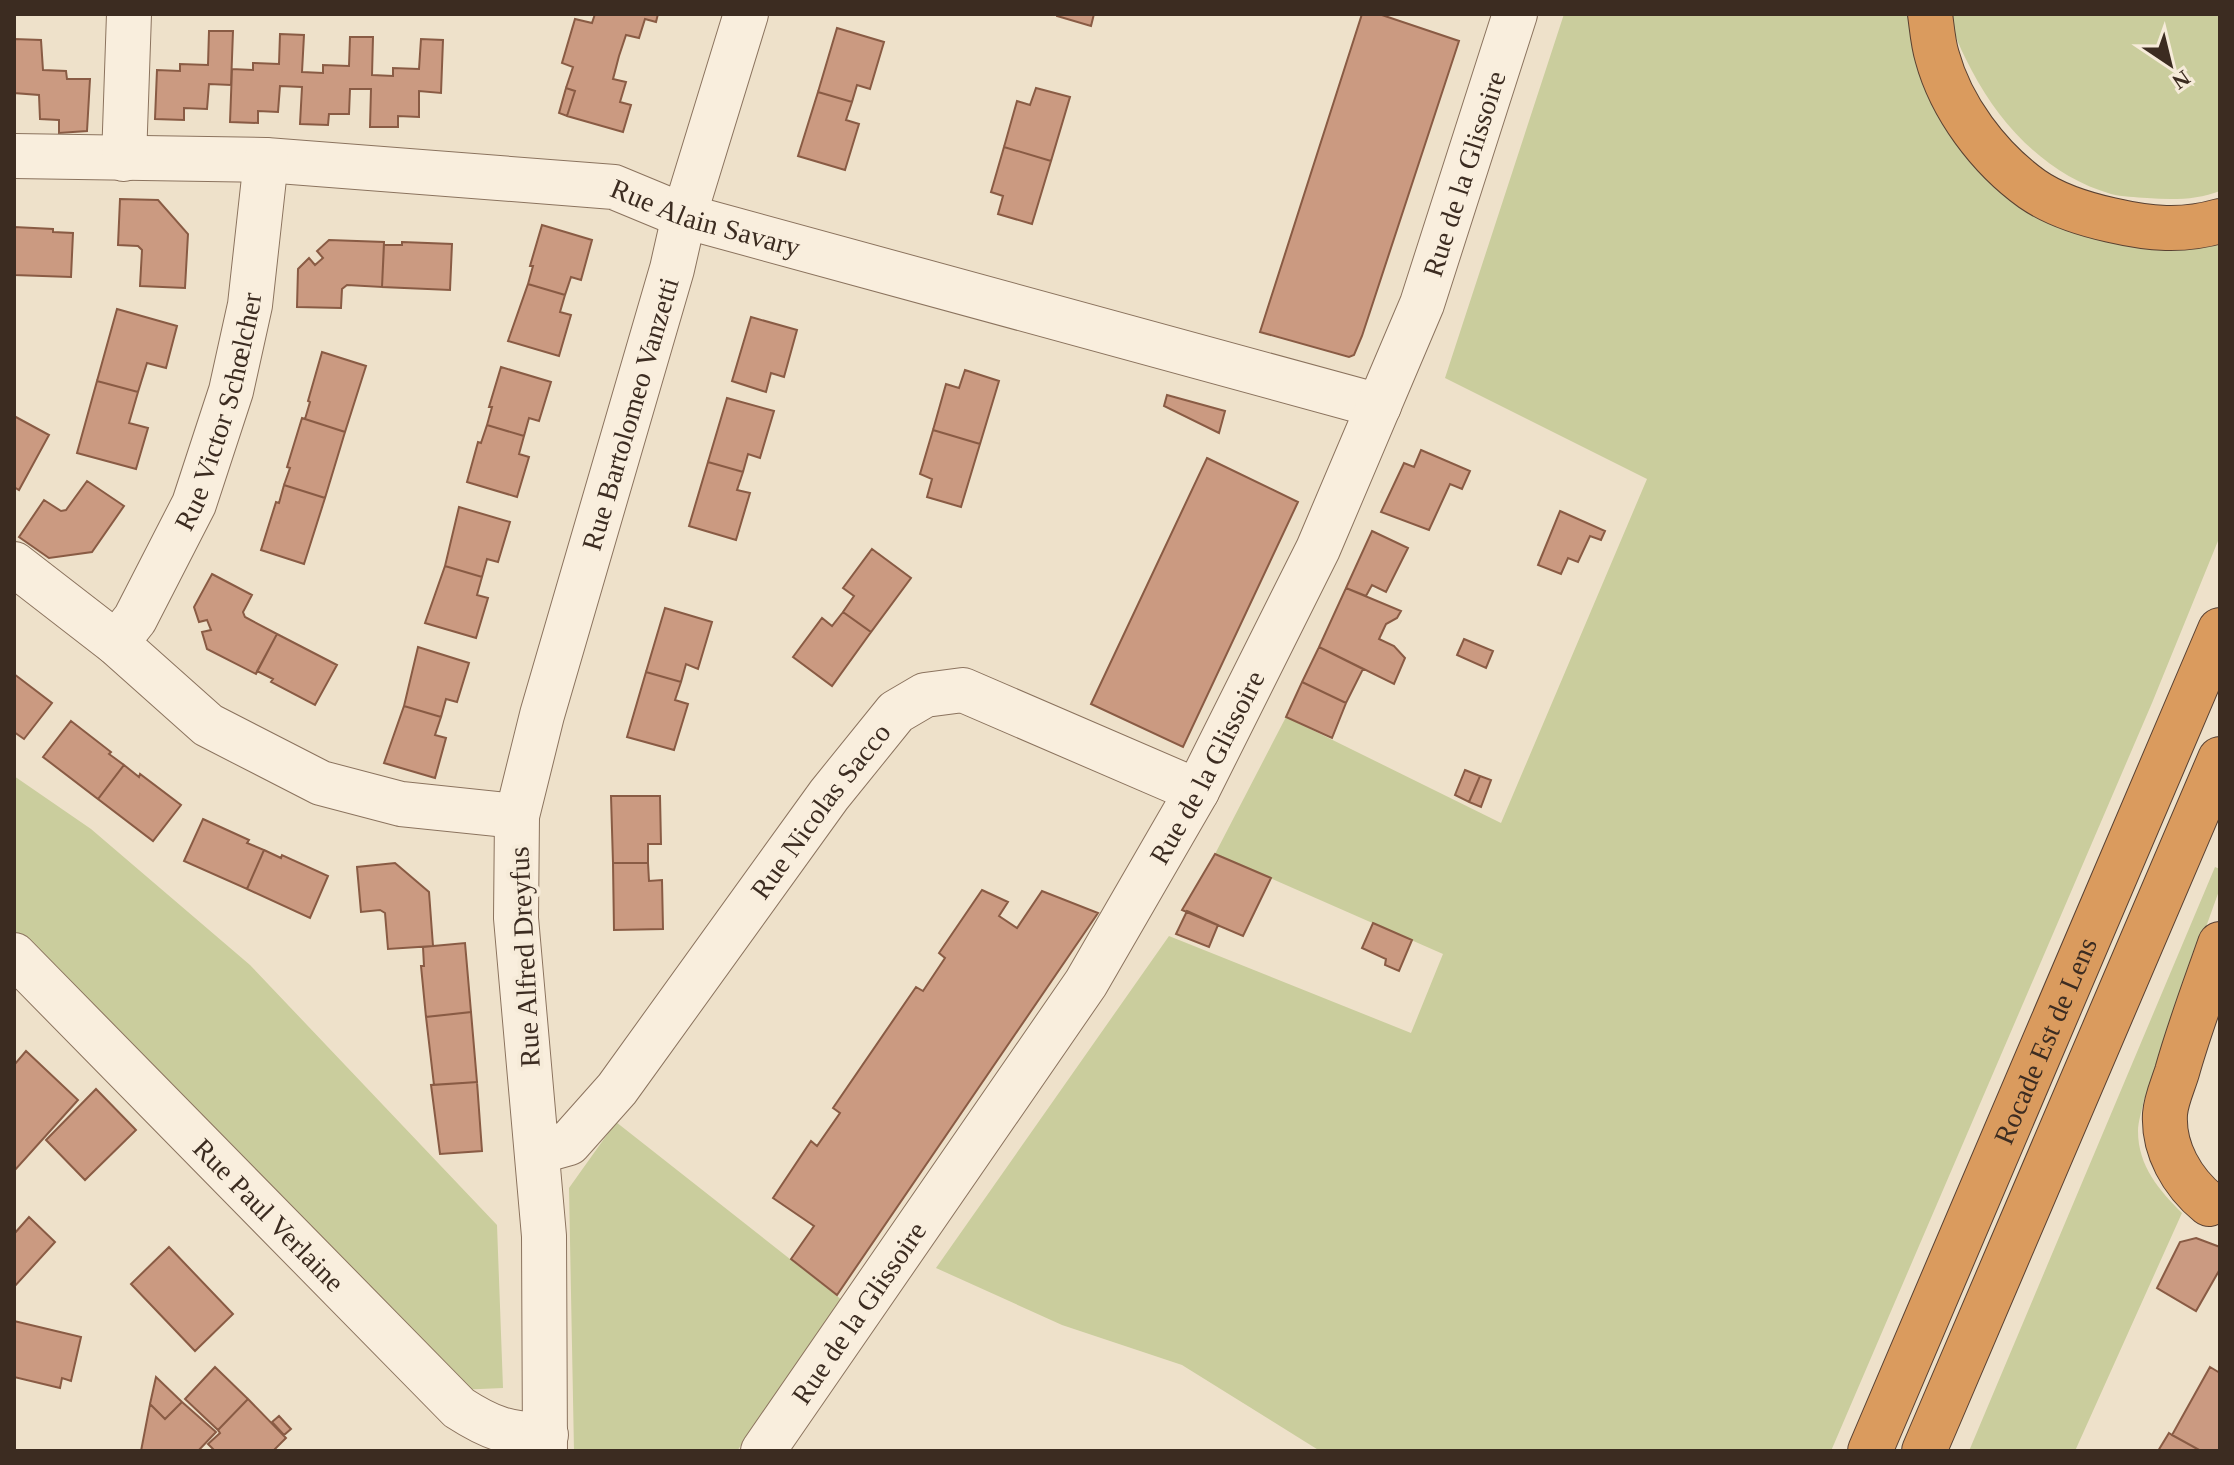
<svg xmlns="http://www.w3.org/2000/svg" width="2234" height="1465" viewBox="0 0 2234 1465" font-family="Georgia,serif">
	<rect width="100%" height="100%" fill="#eee1ca"/>
	<path fill="#cacd9d" d="M1564 14H1908L1919 68 1988 174 2220 239V536L2152 703 1831 1451H1320L1182 1365 1062 1325 936 1268 1169 936 1411 1033 1443 954 1215 854 1286 717 1501 823 1647 479 1445 378Z
		M1951 14H2220V191C2197 200 2172 200 2147 198 2136 197 2122 197 2111 194 2048 176 2001 126 1972 71 1962 51 1953 36 1951 14Z
		M14 776 91 829 250 965 497 1225 503 1388 457 1390 14 930Z
		M2215 867 2220 869V888L2144 1100C2142 1110 2138 1122 2138 1131 2138 1166 2159 1190 2182 1213L2075 1451H1969Z
		M616 1122 842 1300 737 1451H574L569 1188Z"/>
	<path fill="#cb9a81" stroke="#895b44" stroke-width="2" d="M595 14H658L656 22 645 19 639 38 626 35 619 56 613 79 626 82 620 102 631 105 623 132 567 116 575 91 566 88 573 67 562 63 575 19 592 23Z
		M1057 14H1094L1091 26 1057 16Z
		M1362 14H1379L1459 41 1362 336 1354 355 1349 357 1260 332Z
		M837 28 884 42 870 89 857 85 852 102 818 92Z
		M209 31H233L231 85 209 84 207 109 184 108V120L155 119 157 70 180 71V64L208 65Z
		M280 34 304 35 302 72 323 73V65L349 66 350 37H373L372 75 393 76V68L419 69 421 39 443 40 441 93 419 91V117L398 116V127H370L371 89H350L349 114H329L328 125 300 124 302 87 280 86 278 112 258 111V123L230 122 232 69 253 70V63L279 64Z
		M14 39 41 40 43 70 66 71 67 79H90L87 131 59 133V120L40 119 39 95 14 93Z
		M566 88 575 91 567 116 559 113Z
		M1036 88 1070 97 1051 161 1004 147 1017 101 1030 105Z
		M818 92 852 102 846 120 859 124 845 170 798 156Z
		M1004 147 1051 161 1032 224 998 214 1003 196 991 192Z
		M120 199 158 200 188 234 185 288 140 286 142 250 138 246 118 245Z
		M542 225 592 240 581 280 571 277 565 295 528 284 533 266H530Z
		M14 227 53 229V232L73 233 71 277 14 275Z
		M329 240 384 242 382 287 347 285 342 289 341 308 297 307 298 269 309 258 315 265 323 258 317 251Z
		M402 242 452 244 450 290 382 287 384 245H402Z
		M528 284 565 295 560 312 571 315 559 356 508 341Z
		M117 309 177 326 166 368 147 363 138 392 97 381Z
		M751 317 797 330 784 377 771 373 766 392 732 381Z
		M322 352 366 366 345 432 305 419 310 402 308 401Z
		M501 367 551 382 539 421 529 418 524 436 487 425 492 407H489Z
		M965 370 999 381 980 444 933 430 946 384 959 388Z
		M97 381 138 392 129 423 148 428 136 469 77 453Z
		M1167 395 1225 411 1219 433 1164 406Z
		M727 398 774 411 760 458 748 454 743 472 708 462Z
		M14 416 49 435 19 490 14 487Z
		M302 418 345 432 325 498 284 485 290 468 287 467Z
		M487 425 524 436 519 454 529 457 517 497 467 482 478 442 481 443Z
		M933 430 980 444 961 507 927 497 932 479 920 474Z
		M1421 450 1470 471 1462 489 1450 484 1429 530 1381 512 1404 463 1414 467Z
		M1207 458 1298 502 1183 747 1091 704Z
		M708 462 743 472 737 490 750 493 736 540 689 526Z
		M87 481 124 506 92 552 49 558 19 537 44 500 61 511 66 510Z
		M284 485 325 498 304 564 261 550 276 502 279 503Z
		M459 507 510 522 498 562 487 559 482 577 445 566Z
		M1560 511 1605 531 1601 540 1590 536 1578 562 1568 558 1561 574 1538 565Z
		M1372 531 1408 548 1386 592 1372 585 1366 596 1346 588Z
		M872 549 911 578 871 632 843 612 854 596 843 588Z
		M445 566 482 577 477 595 488 598 476 638 425 623Z
		M212 574 252 595 243 612 245 617 277 634 256 674 207 649 202 632 211 630 207 620 199 622 194 607Z
		M1346 588 1401 611 1397 618 1386 624 1379 639 1394 646 1405 658 1394 684 1319 647Z
		M665 608 712 622 698 669 686 664 681 682 646 672Z
		M843 612 871 632 832 686 793 657 822 618 832 626Z
		M277 634 337 665 315 705 271 682 273 679 257 671Z
		M1464 639 1493 651 1486 668 1457 655Z
		M418 647 469 663 457 702 446 699 441 717 404 706Z
		M1319 647 1363 669 1346 703 1302 682Z
		M646 672 681 682 675 700 688 704 674 750 627 737Z
		M14 674 52 703 24 739 14 732Z
		M1302 682 1346 703 1332 738 1286 717Z
		M404 706 441 717 435 735 446 738 435 778 384 763Z
		M71 721 111 752 109 754 124 765 98 799 43 757Z
		M124 765 139 777 140 774 181 805 153 841 98 799Z
		M1465 770 1480 776 1469 802 1455 795Z
		M1480 776 1491 780 1481 807 1469 802Z
		M611 796H660L661 844H648V863H613Z
		M203 819 249 840 247 843 264 850 247 889 184 861Z
		M264 850 281 858 282 855 328 876 310 918 247 889Z
		M1215 854 1271 878 1243 936 1182 910Z
		M395 863 429 892 433 946 388 949 385 913 380 910 361 912 357 867Z
		M613 863H648L649 881 662 880 663 929 614 930Z
		M982 890 1008 902 999 916 1017 928 1042 891 1098 913 837 1295 791 1259 814 1226 773 1198 811 1141 817 1146 840 1113 833 1108 916 987 923 991 945 958 939 953Z
		M1187 911 1218 925 1209 947 1176 934Z
		M1373 923 1412 940 1399 971 1385 965 1386 959 1362 948Z
		M465 943 471 1012 426 1017 421 966H424L423 947Z
		M471 1012 477 1082 434 1085 426 1017Z
		M26 1051 78 1100 15 1170 14 1065Z
		M477 1082 482 1151 440 1154 431 1085Z
		M96 1089 136 1130 85 1180 46 1140Z
		M29 1217 55 1242 14 1287V1234Z
		M2196 1238 2220 1247V1269L2196 1311 2157 1288 2180 1242Z
		M169 1247 233 1314 195 1351 131 1284Z
		M14 1321 81 1337 71 1381 62 1378 60 1388 14 1377Z
		M215 1367 248 1399 218 1430 185 1399Z
		M2210 1367 2220 1373V1451H2201L2172 1435Z
		M156 1377 182 1402 165 1419 150 1404Z
		M248 1399 286 1438 273 1451H215L208 1444 220 1433 218 1430Z
		M182 1402 216 1432 198 1451H141L150 1404 165 1419Z
		M279 1416 291 1429 284 1435 272 1422Z
		M2169 1433 2172 1435 2201 1451H2158Z"/>
	<g fill="none" stroke-linecap="round" stroke-linejoin="round">
		<defs>
			<g id="minor">
				<path id="s1" d="M14 156 266 160 614 187 684 216 1379 406"/>
				<path d="M124 159 129 14"/>
				<path d="M14 564 116 643 208 725 321 783 401 804 517 816"/>
				<path id="s2" d="M116 643 135 619 194 504 231 391 250 305 266 160"/>
				<path id="s3" d="M14 955 459 1408C490 1428 509 1435 546 1435"/>
				<path id="s4" d="M537 1152 569 1143 617 1089 829 795 896 712 925 695 963 690 1197 791"/>
				<path id="s5" d="M545 1451 544 1236 516 918 517 816 542 715 672 269 684 216 746 14"/>
				<path id="s6" d="M763 1451 1086 983 1197 791 1318 549 1422 304 1515 14"/>
			</g>
			<g id="highway">
				<path d="M1930 14C1932 28 1933 43 1937 56 1951 108 1989 158 2032 189 2055 205 2084 214 2111 220 2150 229 2182 232 2220 221"/>
				<path d="M2209 1204C2182 1182 2163 1149 2165 1114 2166 1100 2173 1085 2177 1072 2189 1029 2205 987 2220 944"/>
				<path id="s7" d="M1870 1451 2220 630"/>
				<path d="M1924 1451 2220 759"/>
			</g>
		</defs>
		<use href="#minor" stroke="#8b735e" stroke-width="46"/>
		<use href="#highway" stroke="#594132" stroke-width="46"/>
		<use href="#minor" stroke="#f9eedd" stroke-width="44"/>
		<use href="#highway" stroke="#da9b5e" stroke-width="44"/>
	</g>
	<g text-anchor="middle" stroke-width="8" stroke-linejoin="round" paint-order="stroke">
		<g font-size="28" fill="#3c2c21" stroke="#f6ebd9">
			<text dy="10" stroke="none"><textPath href="#s6" startOffset="1464">Rue de la Glissoire</textPath></text>
			<text dy="10" stroke="none"><textPath href="#s1" startOffset="698">Rue Alain Savary</textPath></text>
			<text dy="10" stroke="none"><textPath href="#s2" startOffset="256">Rue Victor Schœlcher</textPath></text>
			<text dy="10" stroke="none"><textPath href="#s5" startOffset="1054">Rue Bartolomeo Vanzetti</textPath></text>
			<text dy="10" stroke="none"><textPath href="#s6" startOffset="816">Rue de la Glissoire</textPath></text>
			<text dy="10" stroke="none"><textPath href="#s4" startOffset="450">Rue Nicolas Sacco</textPath></text>
			<text transform="translate(524 957) rotate(-93)" y="10">Rue Alfred Dreyfus</text>
			<text dy="10" stroke="none"><textPath href="#s7" startOffset="446">Rocade Est de Lens</textPath></text>
			<text dy="10" stroke="none"><textPath href="#s3" startOffset="364">Rue Paul Verlaine</textPath></text>
			<text dy="10" stroke="none"><textPath href="#s6" startOffset="168">Rue de la Glissoire</textPath></text>
		</g>
	</g>
	<rect width="2234" height="1465" fill="none" stroke="#3c2c21" stroke-width="32"/>
	<g transform="translate(2170 64) rotate(145)" stroke="#f6ebd9" stroke-width="6" paint-order="stroke">
	<path d="M0-6L14 30L0 20L-14 30Z" fill="#3c2c21"/>
	<text y="-12" font-size="22" font-weight="bold" text-anchor="middle" fill="#3c2c21">N</text>
	</g>
</svg>
